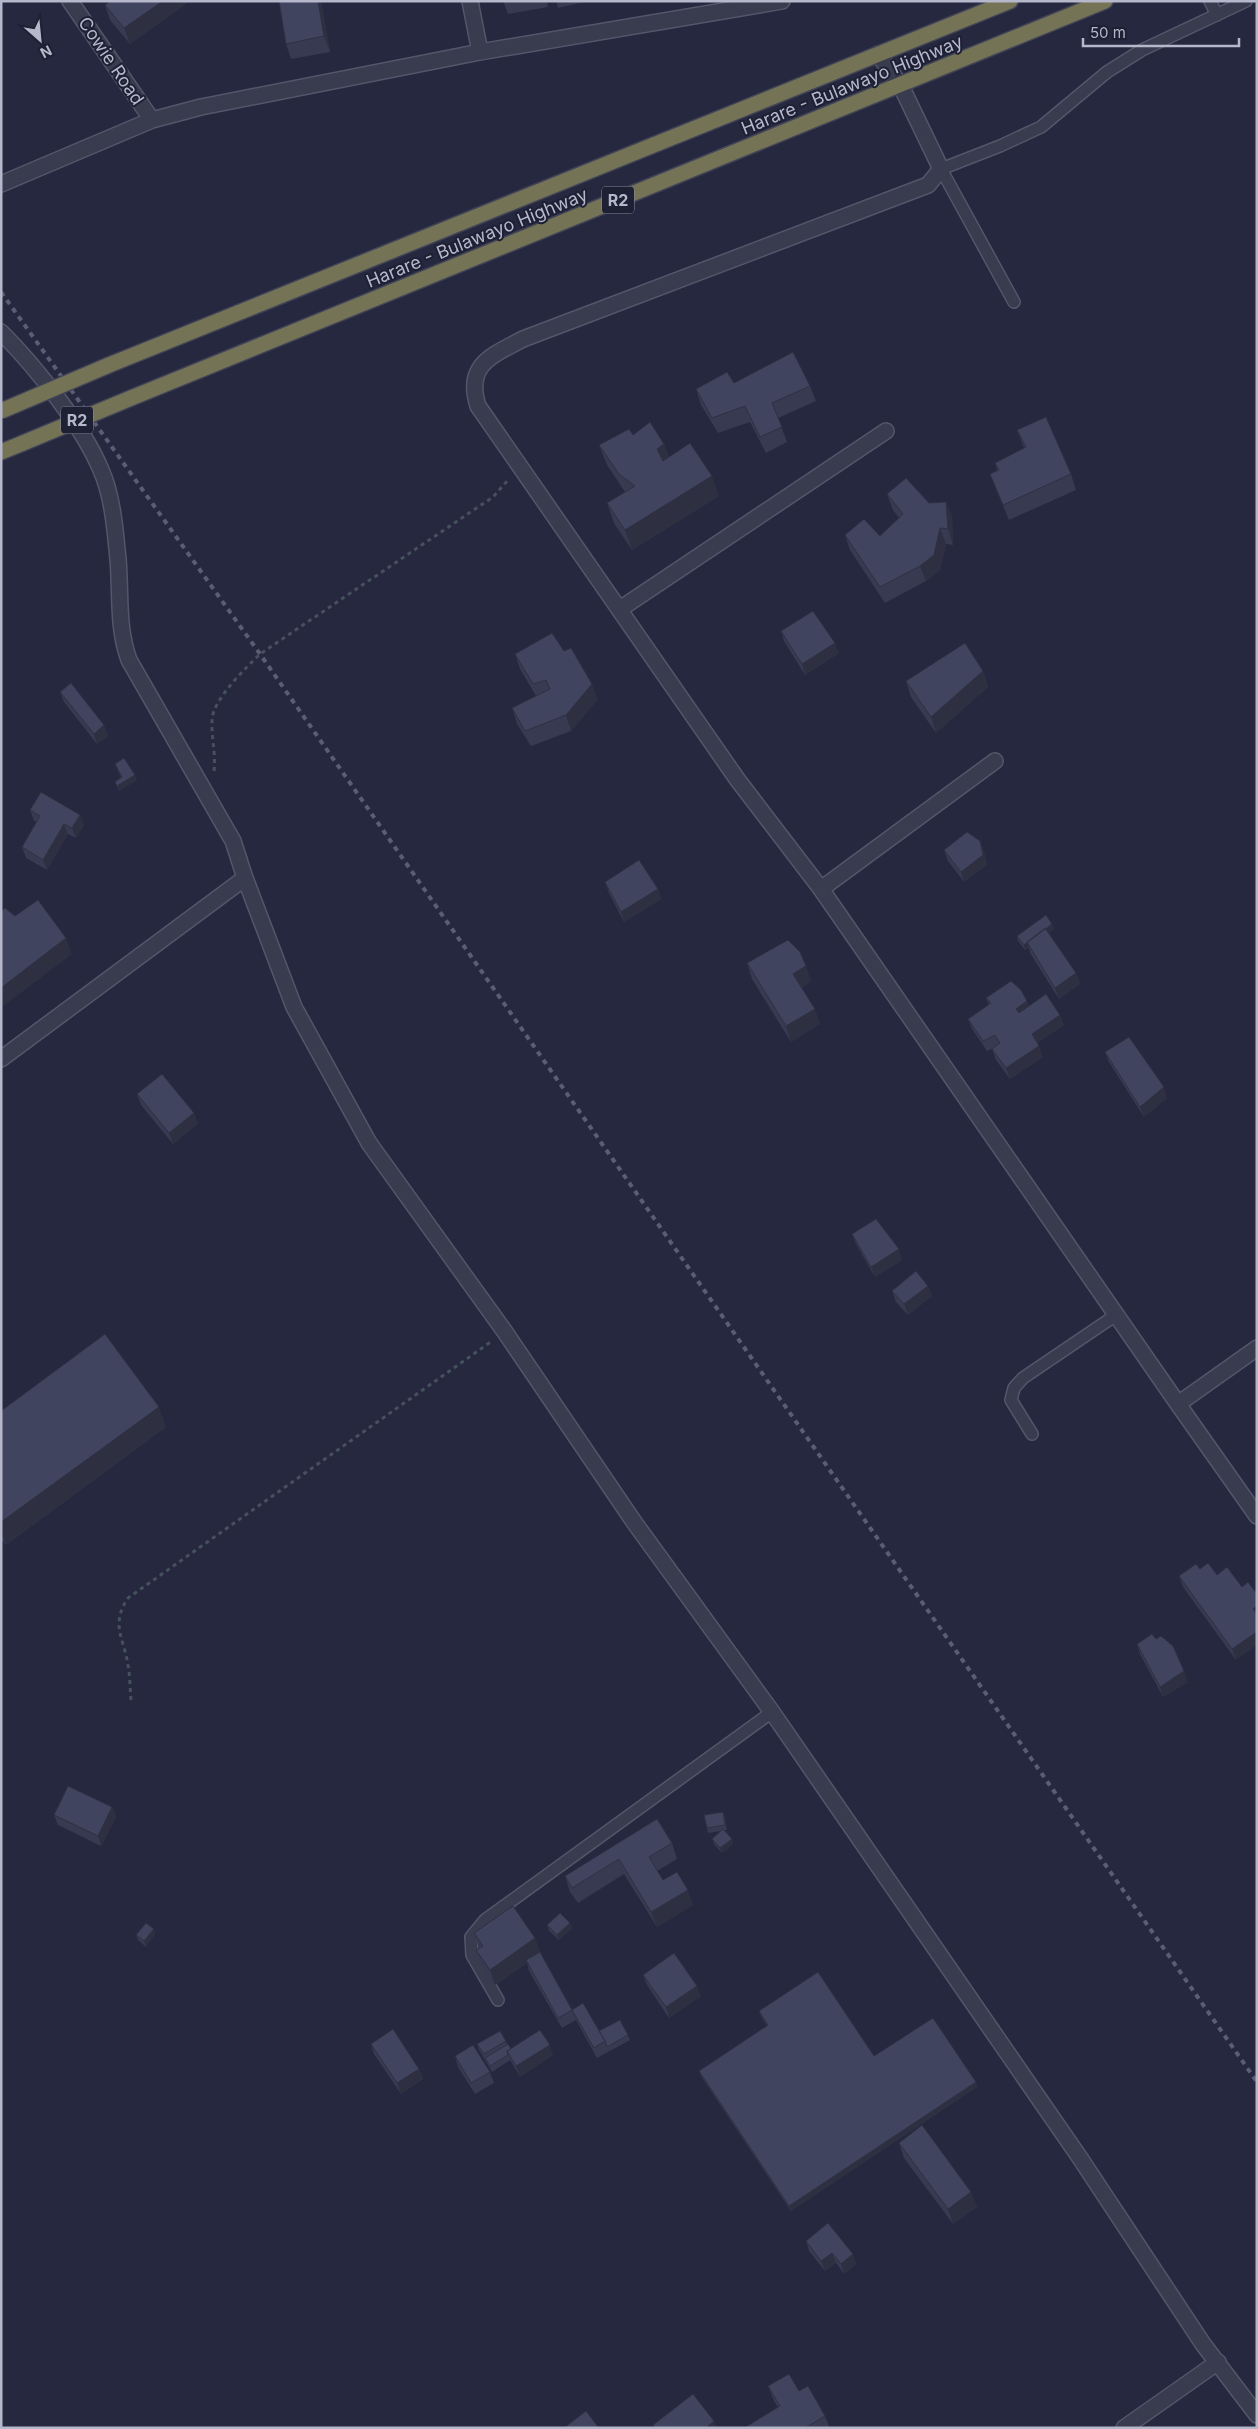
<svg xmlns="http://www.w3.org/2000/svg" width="1258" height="2429" viewBox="0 0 1258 2429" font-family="Inter,sans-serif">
	<rect width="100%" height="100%" fill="#25283f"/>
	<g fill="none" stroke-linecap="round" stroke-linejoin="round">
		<defs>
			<path id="lane" d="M1210 1 1217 15
				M1014 302 941 169 1000 146 1041 127 1107 72 1142 50 1246 1
				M1032 1434 1011 1400 1014 1388 1023 1378 1116 1315
				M498 2000 472 1955 471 1937 485 1920 772 1712"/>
			<path id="street" d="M70 1 152 120
				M470 1 480 52
				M878 54 901 86 941 169 928 185 523 339C491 356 465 365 478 406L737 779 821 889 1178 1404
				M1 184 152 120 201 107 480 52 782 1
				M1 332C36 367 82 425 101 470 113 497 115 530 118 559 121 594 117 627 129 660L233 841 245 878
				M620 609 886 431
				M821 889 995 761
				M1 1059 245 878 294 1007 369 1143 505 1332 634 1522 772 1712 1080 2158 1203 2344 1257 2415
				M1257 1348 1178 1404 1257 1516
				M1124 2428 1218 2362"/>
			<path id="highway" d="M109 365 1010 1
				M131 398 1105 1
				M1 452 23 443"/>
		</defs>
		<use href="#lane" stroke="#54566a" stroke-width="14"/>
		<use href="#street" stroke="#54566a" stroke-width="18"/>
		<use href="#highway" stroke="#414357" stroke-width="18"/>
		<path stroke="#45525d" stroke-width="3" stroke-dasharray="4 4" stroke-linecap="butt" d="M214 771C216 753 211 737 212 720 213 699 246 668 260 654L493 497 509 479
			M131 1700C130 1688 130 1676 128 1665 124 1638 110 1625 128 1598L492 1341"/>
		<use href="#lane" stroke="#393b4f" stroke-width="11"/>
		<use href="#street" stroke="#393b4f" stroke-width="15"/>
		<use href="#highway" stroke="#757356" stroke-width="15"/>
		<path stroke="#5b5d76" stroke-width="4" stroke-dasharray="5 5" stroke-linecap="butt" d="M1 292 260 654 1257 2082"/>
		<defs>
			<path id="highway-bridge" d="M1 411 109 365
				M23 443 131 398"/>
		</defs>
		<use href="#highway-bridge" stroke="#414357" stroke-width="18" stroke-linecap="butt"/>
		<use href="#highway-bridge" stroke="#757356" stroke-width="15"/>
	</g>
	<path fill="#383a52" d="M190 1 130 44 110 20 105 5Z
		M279 1H321L330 52 291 59 286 44Z
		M503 1H547L548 7 508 14Z
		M556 1H589L558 8Z
		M734 383 810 386 816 401 778 418 787 442 766 453 750 422 718 433 701 405 696 389Z
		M1017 430 1071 474 1076 490 1009 520 990 474 997 470 995 463 1024 448Z
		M633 435 664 444 669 457 719 496 632 550 614 523 607 503 625 492 607 465 599 445Z
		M887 494 929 503 946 502 952 517 953 545 946 544 940 570 926 581 885 603 850 550 845 535 880 536 899 518 893 510Z
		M781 631 839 653 805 675 784 641Z
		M564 651 598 699 571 731 531 746 517 724 512 708 536 696 520 669 515 654Z
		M983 671 988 687 936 733 911 697 906 681Z
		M60 692 104 725 108 736 97 744 64 702Z
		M115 764 137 780 119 791 115 782 121 777 117 769Z
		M30 810 84 825 76 838 68 834 47 870 26 858 22 847 37 822 34 821Z
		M980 841 984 852 987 865 964 882 948 861 944 850Z
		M605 882 658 889 661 899 624 922 609 893Z
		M1052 924 1054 929 1049 933 1076 973 1080 984 1059 999 1030 953 1029 948 1025 950 1018 941 1017 936Z
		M747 963 811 981 802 988 820 1024 791 1042 752 979Z
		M986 998 1027 1001 1029 1007 1064 1025 1037 1043 1043 1057 1010 1079 996 1060 992 1049 996 1047 987 1051 972 1029 968 1019 989 1005Z
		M1105 1052 1167 1098 1144 1117 1109 1062Z
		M137 1094 198 1123 173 1144 141 1105Z
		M852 1234 902 1260 875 1277 856 1244Z
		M928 1286 932 1296 908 1315 896 1302 892 1291Z
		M1 1411 166 1427 6 1545 1 1539Z
		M1200 1569 1217 1575 1242 1587 1236 1660 1183 1587 1179 1576Z
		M1137 1644 1188 1682 1163 1697 1140 1654Z
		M112 1807 116 1817 101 1846 58 1825 54 1815Z
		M723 1812 725 1817 727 1830H724L732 1839 733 1844 722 1853 714 1844 712 1839 721 1831 708 1833 707 1828Z
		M657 1819 672 1843 677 1859 657 1871 663 1880 693 1905 657 1927 624 1874 578 1903 570 1892 565 1876Z
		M570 1923 572 1928 559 1940 549 1931 547 1925Z
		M474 1933 535 1938 540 1953 572 2010 599 2031 628 2035 630 2040 597 2058 576 2020 562 2028 529 1971 527 1963 495 1985 482 1966 476 1950 479 1948Z
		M155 1934 146 1947 138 1940 136 1935Z
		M643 1975 701 1996 669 2018 647 1985Z
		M759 2011 874 2056 976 2082 977 2087 791 2211 701 2076 699 2071 767 2026 761 2016Z
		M506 2041 507 2044 511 2049 553 2055 520 2077 510 2060 492 2072 479 2050 477 2044Z
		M371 2044 419 2069 423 2079 401 2094 374 2054Z
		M455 2056 490 2072 494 2083 475 2094 458 2067Z
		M899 2143 971 2192 977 2207 953 2224 904 2158Z
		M806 2241 853 2254 856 2264 844 2274 836 2263 825 2271 809 2251Z
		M768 2386 799 2391 825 2416 830 2428H744L778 2407 774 2401Z"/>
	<path fill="#2e3042" d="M163 1H190L130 44 124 28Z
		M318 1H321L330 52 324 36Z
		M664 444 671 464 664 469 657 449Z
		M712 476 719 496 632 550 625 530Z
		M946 502 952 517 953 545 948 529Z
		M940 528 946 544 940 570 926 581 920 566Z
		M835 643 839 653 805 675 802 664Z
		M983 671 988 687 936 733 931 717Z
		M592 684 598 699 571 731 566 715Z
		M104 725 108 736 97 744 94 734Z
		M135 775 137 780 119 791 117 786Z
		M80 815 84 825 76 838 72 828Z
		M64 824 68 834 47 870 43 860Z
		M980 841 984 852 987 865 964 882 961 872Z
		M658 889 661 899 624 922 621 912Z
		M1052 924 1054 929 1030 947 1027 942Z
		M66 938 72 954 1 1008V988Z
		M1027 943 1029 948 1025 950 1024 945Z
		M806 966 811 981 799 990 793 974Z
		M1076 973 1080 984 1059 999 1055 988Z
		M1027 1001 1030 1011 1020 1019 1016 1009Z
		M815 1009 820 1024 791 1042 786 1026Z
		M1060 1015 1064 1025 1036 1044 1032 1034Z
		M1039 1046 1043 1057 1010 1079 1006 1068Z
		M1164 1087 1167 1098 1144 1117 1140 1107Z
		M194 1113 198 1123 173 1144 169 1133Z
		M899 1249 902 1260 875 1277 871 1267Z
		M928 1286 932 1296 908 1315 904 1304Z
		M159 1407 166 1427 6 1545 1 1532V1522Z
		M1257 1606V1618L1253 1609Z
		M1257 1632V1645L1236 1660 1232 1649Z
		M1184 1671 1188 1682 1163 1697 1160 1687Z
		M112 1807 116 1817 101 1846 98 1836Z
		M723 1812 725 1817 727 1830 725 1825Z
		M732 1839 733 1844 722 1853 720 1848Z
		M688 1890 693 1905 657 1927 651 1912Z
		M570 1923 572 1928 559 1940 557 1935Z
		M154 1929 155 1934 146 1947 144 1941Z
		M535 1938 541 1954 526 1960 527 1963 495 1985 490 1970Z
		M697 1986 701 1996 669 2018 666 2007Z
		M550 2045 553 2055 520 2077 516 2066Z
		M419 2069 423 2079 401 2094 397 2083Z
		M976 2082 977 2087 791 2211 789 2206Z
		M971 2192 977 2207 953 2224 948 2209Z
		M832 2253 836 2263 825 2271 821 2261Z
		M853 2254 856 2264 844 2274 841 2264Z
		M714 2421 717 2428H706Z"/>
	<path fill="#41445f" stroke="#2e3042" d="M110 1H163L124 28 105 5Z
		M279 1H318L324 36 286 44Z
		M793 352 810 386 772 403 782 427 760 437 745 406 712 418 696 389 727 372 734 383Z
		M1046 417 1071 474 1003 505 990 474 999 470 995 463 1026 447 1017 430Z
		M650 422 664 444 657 449 663 461 690 443 712 476 625 530 607 503 635 486 619 474 599 445 629 429 633 435Z
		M906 478 929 503 946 502 948 529 940 528 934 555 920 566 880 587 845 535 864 519 880 536 903 514 887 494Z
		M813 611 835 643 802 664 781 631Z
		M552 633 564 651 571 648 592 684 566 715 525 731 512 708 550 689 546 680 533 684 515 654Z
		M965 643 983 671 931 717 906 681Z
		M71 683 104 725 94 734 60 692Z
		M124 758 135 775 117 786 115 782 122 777 115 764Z
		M41 792 80 815 72 828 64 824 43 860 22 847 40 816 30 810Z
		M967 832 980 841 983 855 961 872 944 850Z
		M639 860 658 889 621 912 605 882Z
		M38 900 66 938 1 988V911L5 908 15 916Z
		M1046 915 1052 924 1024 945 1017 936Z
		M1045 928 1076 973 1055 988 1027 942Z
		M788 940 800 952 806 966 793 974 815 1009 786 1026 747 963Z
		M1011 981 1021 990 1027 1001 1016 1009 1019 1013 1046 994 1060 1015 1032 1034 1039 1046 1006 1068 992 1049 1000 1043 995 1035 983 1041 968 1019 991 1003 986 998Z
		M1129 1037 1164 1087 1140 1107 1105 1052Z
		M162 1074 194 1113 169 1133 137 1094Z
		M876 1219 899 1249 871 1267 852 1234Z
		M916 1271 928 1286 904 1304 892 1291Z
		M105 1334 159 1407 1 1522V1411Z
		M1208 1563 1217 1575 1227 1567 1242 1587 1248 1582 1257 1594V1606L1253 1609 1257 1614V1632L1232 1649 1179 1576 1196 1564 1200 1569Z
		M1152 1634 1156 1639 1161 1636 1173 1646 1184 1671 1160 1687 1137 1644Z
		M68 1786 112 1807 98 1836 54 1815Z
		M723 1812 725 1825 707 1828 704 1815Z
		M657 1819 672 1843 649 1857 663 1880 677 1872 688 1890 651 1912 619 1859 572 1888 565 1876Z
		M723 1829 732 1839 720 1848 712 1839Z
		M513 1906 535 1938 490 1970 476 1950 483 1946 474 1933Z
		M560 1913 570 1923 557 1935 547 1925Z
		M146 1923 154 1929 144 1941 136 1935Z
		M540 1952 572 2010 583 2003 605 2041 594 2048 572 2010 558 2018 526 1960Z
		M674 1953 697 1986 666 2007 643 1975Z
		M818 1972 874 2056 933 2018 976 2082 789 2206 699 2071 768 2025 759 2011Z
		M620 2020 628 2035 607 2047 605 2041 599 2031Z
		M393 2029 419 2069 397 2083 371 2044Z
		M540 2030 550 2045 516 2066 507 2051Z
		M500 2031 506 2041 484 2054 477 2044Z
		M508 2044 511 2049 507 2051 508 2055 490 2066 485 2058Z
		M473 2045 490 2072 471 2083 455 2056Z
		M922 2125 971 2192 948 2209 899 2143Z
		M828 2223 853 2254 841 2264 832 2253 821 2261 806 2241Z
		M789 2374 799 2391 808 2386 825 2416 805 2428H744L780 2406 768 2386Z
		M693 2394 714 2421 706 2428H655L653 2425Z
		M586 2411 599 2428H564Z"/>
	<g text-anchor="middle" stroke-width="4" stroke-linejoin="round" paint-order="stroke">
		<g fill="#1e2034" stroke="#888a9d" stroke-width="1">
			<rect x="602" y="186.5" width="32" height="27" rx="4"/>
			<rect x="61" y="406.5" width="32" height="27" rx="4"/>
		</g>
		<g font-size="16" font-weight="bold" fill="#b6b7ca">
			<text x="618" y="206">R2</text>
			<text x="77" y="426">R2</text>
		</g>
		<g font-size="18" fill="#b6b7ca" stroke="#1e2034">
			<text transform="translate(111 61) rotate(56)" y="6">Cowie Road</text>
			<text transform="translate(852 85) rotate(-22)" y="6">Harare - Bulawayo Highway</text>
			<text transform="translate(477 238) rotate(-22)" y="6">Harare - Bulawayo Highway</text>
		</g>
	</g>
	<rect width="1258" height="2429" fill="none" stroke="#b6b7ca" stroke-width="5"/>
	<g transform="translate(40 40) rotate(153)" stroke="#1e2034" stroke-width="4" paint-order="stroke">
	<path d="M0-4L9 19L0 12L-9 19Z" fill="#b6b7ca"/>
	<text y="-8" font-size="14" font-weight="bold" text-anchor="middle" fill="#b6b7ca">N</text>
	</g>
	<path d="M1083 38v8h156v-8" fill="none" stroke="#b6b7ca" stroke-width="2.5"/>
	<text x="1090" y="38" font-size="15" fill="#b6b7ca" stroke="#1e2034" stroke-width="4" paint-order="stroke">50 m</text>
</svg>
